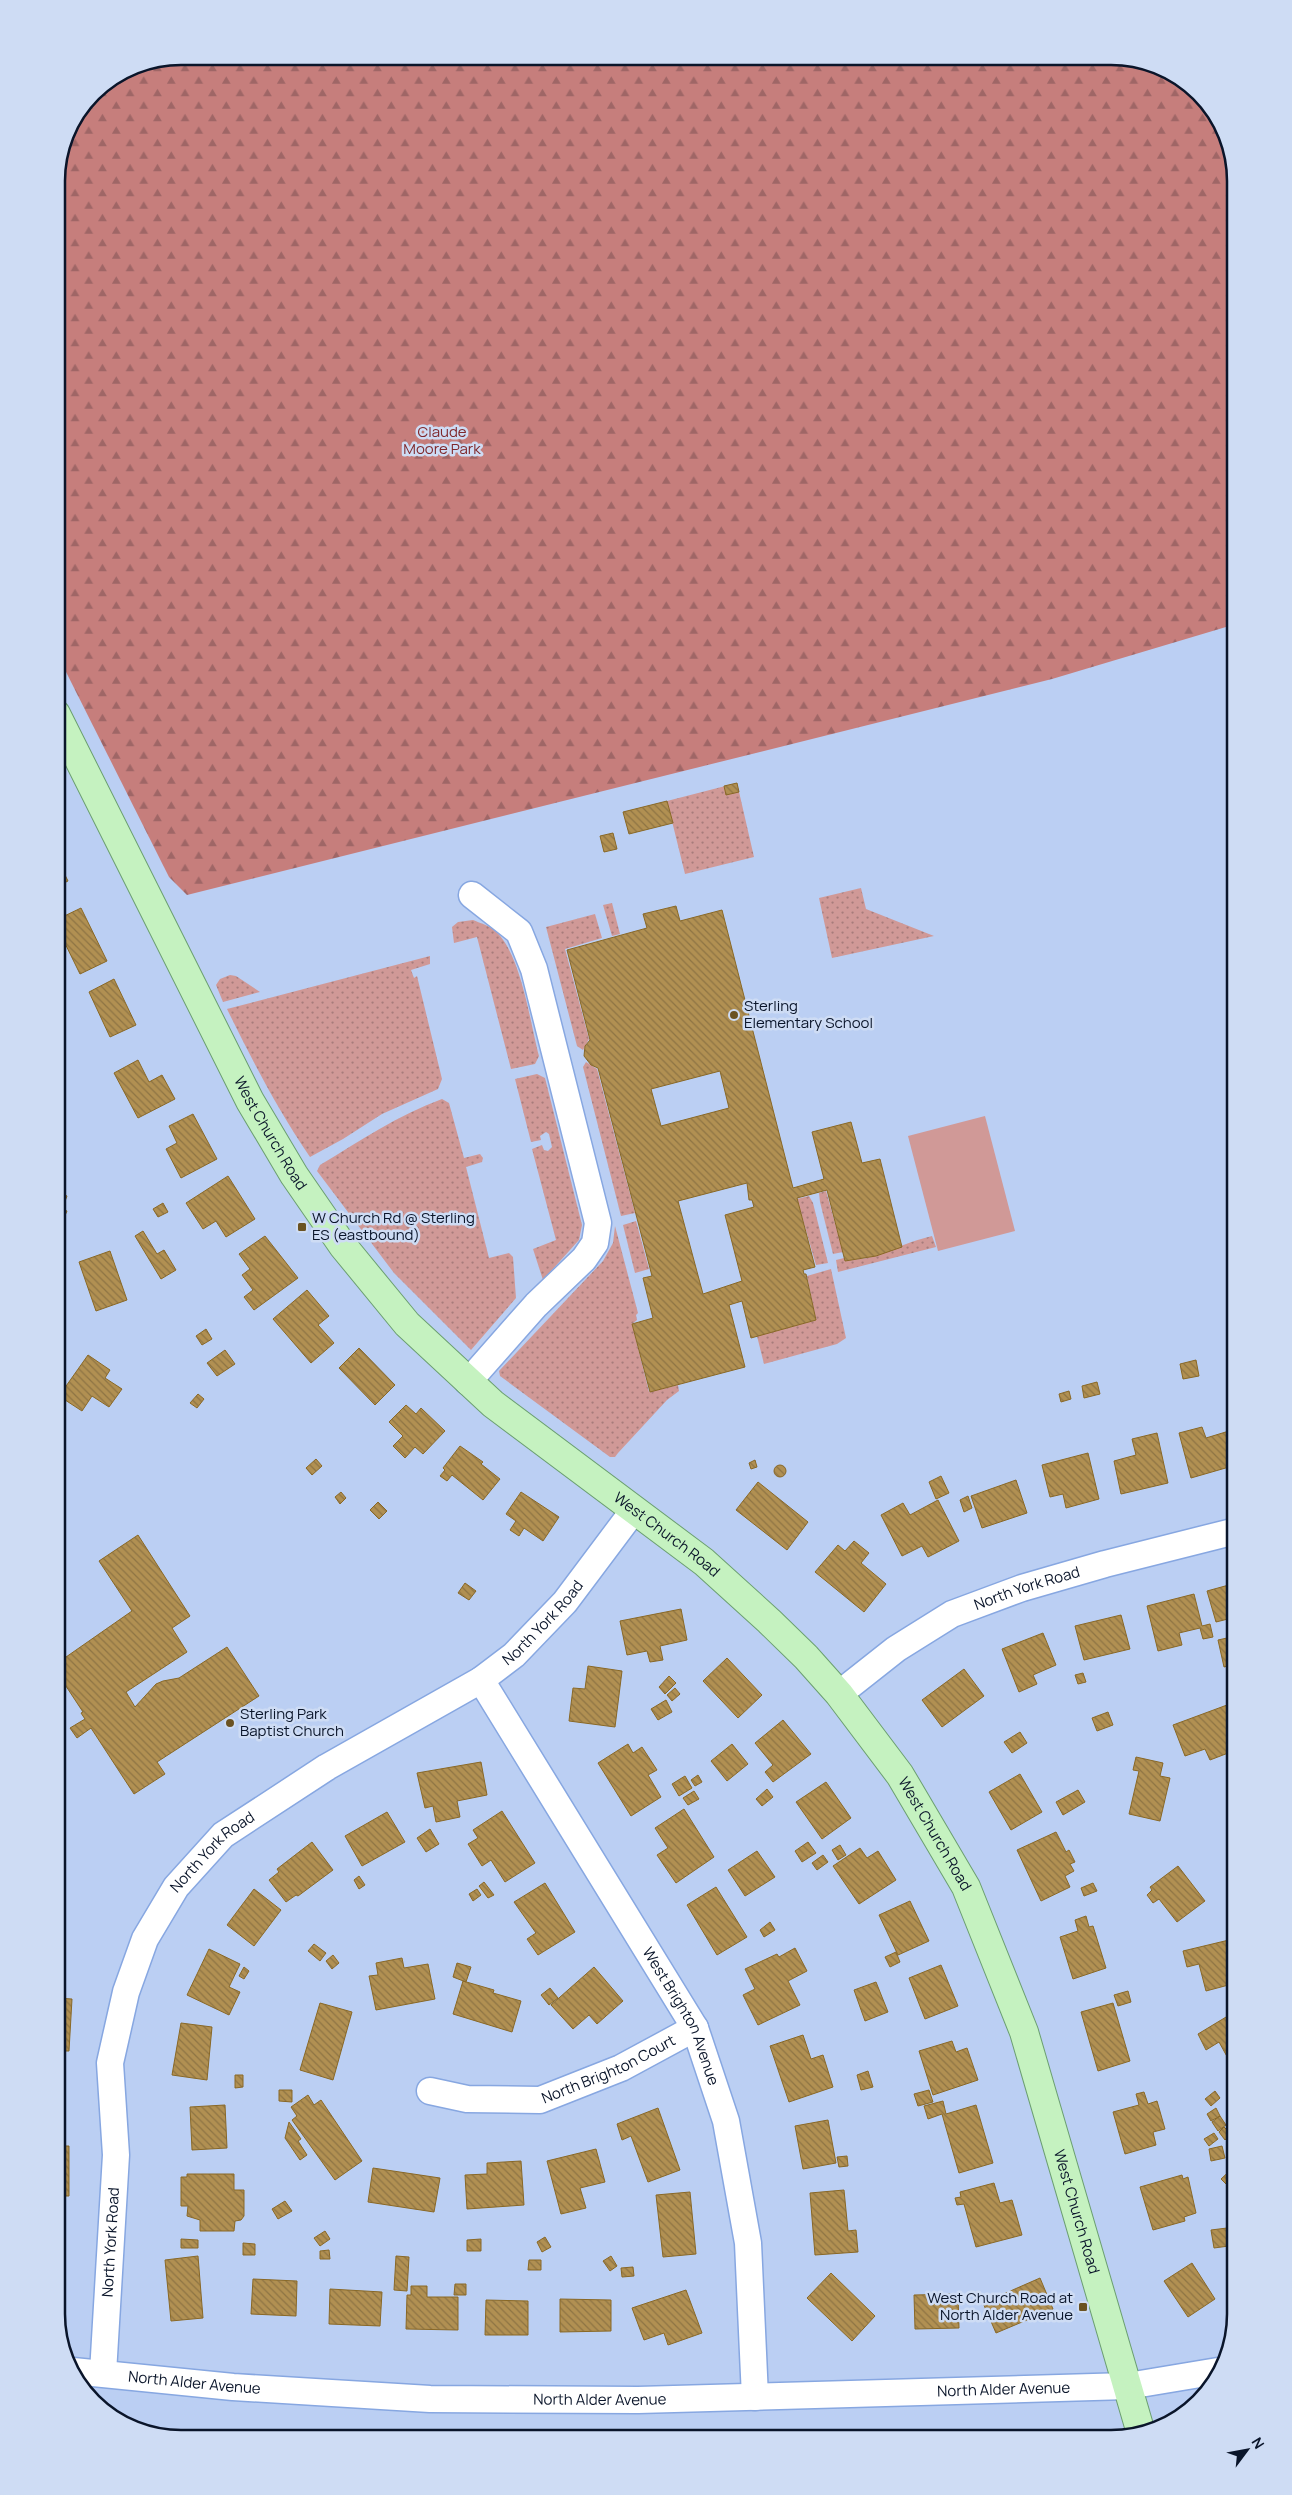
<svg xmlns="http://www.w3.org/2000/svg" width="1292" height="2495" viewBox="0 0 1292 2495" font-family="Manrope,sans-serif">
	<defs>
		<pattern id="grass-dots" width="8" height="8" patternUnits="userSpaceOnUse" patternTransform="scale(1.25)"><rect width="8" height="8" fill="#d09997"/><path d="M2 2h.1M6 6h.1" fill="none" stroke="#a77c7b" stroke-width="1.8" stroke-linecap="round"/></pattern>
		<pattern id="forest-firs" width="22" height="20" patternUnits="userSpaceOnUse" patternTransform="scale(1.25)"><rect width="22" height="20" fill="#c67e7c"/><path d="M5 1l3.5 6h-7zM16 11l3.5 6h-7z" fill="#9f6666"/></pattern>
		<pattern id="building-back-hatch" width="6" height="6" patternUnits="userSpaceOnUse" patternTransform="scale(1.25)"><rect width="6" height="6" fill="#b19052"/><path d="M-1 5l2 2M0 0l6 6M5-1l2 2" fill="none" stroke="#8e7444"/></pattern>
	</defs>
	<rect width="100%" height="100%" fill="#bbcff3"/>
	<path fill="url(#grass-dots)" d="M737 783 754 857 685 874 667 801Z
		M861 888 866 909 934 936 832 958 819 898Z
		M612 903 620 934 612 936 603 905Z
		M595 914 602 938 565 949 589 1039 583 1050 577 1046 546 927Z
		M473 920C480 923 488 925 494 930 521 951 530 1023 539 1056L535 1064 511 1069 477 937 454 943 452 927 458 922Z
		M430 956V964L411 970 414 978 417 976 442 1079 438 1089 382 1114 343 1139 310 1157C278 1110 252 1060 227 1009Z
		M230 975 236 976 260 992 223 1002 216 985 220 979Z
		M586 1062 597 1069 635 1213 621 1216 583 1067Z
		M537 1074 545 1078 582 1225 579 1240 543 1280 533 1249 556 1240 532 1149 542 1145 544 1150 548 1151 552 1147 549 1134 546 1132 540 1136 541 1140 531 1142 515 1079Z
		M442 1099 449 1103 464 1158 480 1154 483 1158 482 1162 466 1167 489 1258 509 1253 513 1257 516 1298 471 1350 394 1273 317 1171 320 1165C360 1141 398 1115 442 1099Z
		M826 1191 843 1252 833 1254 820 1202 819 1193Z
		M809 1196 813 1203 828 1263 816 1265 797 1199Z
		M636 1221 649 1269 635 1273 623 1225Z
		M615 1226 638 1313 636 1315 637 1320 632 1324 649 1392 678 1385 679 1391 667 1400 618 1453 615 1457H610L500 1376 499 1371 603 1261 613 1243Z
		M932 1236 936 1247 838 1272 836 1260 844 1258 845 1261C855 1259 867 1259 877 1255 896 1248 912 1241 932 1236Z
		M831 1269 846 1338 837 1344 764 1364 757 1336 816 1320 807 1276Z"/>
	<path fill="url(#forest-firs)" d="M181 56 1119 57 1187 82 1226 134 1236 181V624L1052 679 187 895 169 877 56 652 57 173 66 133 93 93 134 66Z"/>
	<path fill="#d09997" d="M985 1116 1015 1231 938 1251 908 1136Z"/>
	<path fill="url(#building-back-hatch)" stroke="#896826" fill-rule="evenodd" d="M737 783 739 792 726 795 724 786Z
		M667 801 673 823 629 834 623 812Z
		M613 833 617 849 604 852 600 836Z
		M56 857 68 881 56 887Z
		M676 906 680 921 722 910 793 1188 824 1179 812 1132 851 1122 862 1163 880 1159 902 1247 876 1256 845 1261 827 1190 797 1198 815 1267 803 1270 804 1274H806L816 1320 751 1338 742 1301 729 1305 745 1367 650 1392 632 1324 653 1318 643 1278 652 1276 598 1068 591 1065 584 1056 585 1046 590 1040 567 950 647 928 643 914ZM720 1071 729 1108 661 1126 651 1089ZM747 1183 749 1200H752L754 1207 725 1215 742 1281 703 1294 678 1201Z
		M81 908 107 961 80 974 56 925V920Z
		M114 979 136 1025 110 1037 89 992Z
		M138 1060 149 1082 162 1075 175 1099 138 1118 114 1073Z
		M56 1110H61V1126H56Z
		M193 1114 217 1159 181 1178 166 1149 177 1143 169 1126Z
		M228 1176 255 1219 226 1237 216 1221 203 1229 186 1203Z
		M61 1181 65 1185 63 1194 67 1196 62 1209 67 1211 63 1220 56 1218V1187Z
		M163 1203 168 1212 158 1217 153 1209Z
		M143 1231 157 1254 164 1250 176 1270 161 1279 135 1236Z
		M265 1236 298 1278 254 1310 244 1297 253 1290 242 1275 250 1269 239 1254Z
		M110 1251 127 1300 96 1311 79 1262Z
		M307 1290 329 1316 318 1325 334 1343 311 1363 273 1319Z
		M206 1329 212 1339 202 1345 196 1336Z
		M359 1348 395 1385 375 1405 339 1368Z
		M225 1350 235 1364 217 1376 207 1363Z
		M88 1355 110 1370 105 1378 122 1389 109 1407 92 1396 82 1411 59 1396Z
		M1196 1360 1199 1376 1183 1379 1180 1364Z
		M1097 1382 1100 1394 1084 1398 1082 1386Z
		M1069 1391 1071 1399 1061 1402 1059 1394Z
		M198 1394 204 1399 197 1408 190 1403Z
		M406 1405 416 1414 421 1408 445 1431 423 1454 415 1447 405 1458 393 1446 403 1436 389 1422Z
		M1202 1427 1206 1438 1229 1431 1236 1455V1465L1191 1478 1179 1433Z
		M1157 1433 1168 1483 1121 1494 1114 1461 1136 1455 1132 1439Z
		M460 1446 483 1462 481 1464 500 1479 483 1500 452 1475 447 1481 440 1476 445 1470 443 1468Z
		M1088 1453 1099 1499 1066 1508 1063 1494 1050 1497 1042 1465Z
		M316 1459 322 1466 312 1475 306 1468Z
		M755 1460 757 1467 751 1469 749 1463Z
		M774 1471a6 6 0 1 1 12 0a6 6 0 1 1-12 0Z
		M941 1476 949 1493 936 1499 929 1482Z
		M1016 1480 1027 1513 982 1528 971 1496Z
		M758 1482 808 1522 787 1550 736 1510Z
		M341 1492 346 1498 340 1504 335 1497Z
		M521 1492 559 1517 543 1541 524 1528 519 1536 510 1530 516 1521 506 1514Z
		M968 1496 972 1508 964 1512 960 1500Z
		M938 1500 959 1541 928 1557 922 1546 902 1556 881 1515 903 1503 910 1515Z
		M378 1502 387 1511 379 1519 370 1510Z
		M138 1535 190 1616 172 1628 187 1652 126 1692 135 1707 156 1684 163 1681 179 1678 227 1647 259 1696 157 1762 165 1774 134 1794 91 1728 77 1738 70 1728 85 1719 81 1713 83 1712 56 1671V1664L132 1611 99 1561Z
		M854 1541 869 1553 861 1563 886 1584 864 1612 815 1572 838 1545 845 1551Z
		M465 1583 476 1591 469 1600 458 1593Z
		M1236 1583V1617L1216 1622 1207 1591Z
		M1194 1594 1202 1626 1210 1624 1213 1637 1203 1639 1200 1628 1179 1633 1182 1645 1158 1651 1147 1606Z
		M681 1609 687 1640 660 1646 663 1660 650 1662 647 1651 627 1655 620 1621Z
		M1121 1615 1130 1649 1084 1660 1075 1626Z
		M1043 1633 1056 1665 1033 1675 1037 1684 1019 1692 1002 1649Z
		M1236 1636V1664L1224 1667 1218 1640Z
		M727 1658 762 1695 738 1718 703 1681Z
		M588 1666 622 1671 615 1727 569 1721 573 1688 585 1689Z
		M964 1669 984 1696 942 1727 922 1700Z
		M1083 1673 1086 1682 1078 1684 1075 1675Z
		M669 1676 676 1683 665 1694 659 1687Z
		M675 1688 680 1694 672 1701 667 1695Z
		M666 1700 672 1712 658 1720 651 1709Z
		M1227 1705 1236 1729V1750L1210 1760 1205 1749 1185 1756 1173 1725Z
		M1108 1712 1113 1725 1097 1731 1092 1718Z
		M783 1720 811 1754 773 1782 765 1772 773 1765 755 1743Z
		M1020 1732 1027 1743 1012 1753 1004 1742Z
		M628 1744 633 1753 642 1747 657 1770 648 1775 661 1797 631 1816 598 1763Z
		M732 1744 748 1764 727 1781 711 1761Z
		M1136 1757 1163 1763 1160 1776 1170 1778 1160 1821 1129 1814 1139 1771 1133 1770Z
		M481 1762 487 1795 457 1801 460 1817 436 1822 433 1806 425 1808 417 1773Z
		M1020 1774 1042 1812 1011 1830 989 1792Z
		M698 1775 702 1782 695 1786 691 1780Z
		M685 1776 692 1788 679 1796 672 1784Z
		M826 1782 851 1818 822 1839 796 1802Z
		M767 1789 773 1797 762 1806 756 1799Z
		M1078 1790 1085 1802 1063 1815 1056 1802Z
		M694 1791 699 1799 688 1805 683 1798Z
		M684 1809 714 1857 676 1883 657 1855 668 1848 655 1828Z
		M502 1811 535 1863 505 1882 491 1860 482 1866 468 1844 478 1838 473 1830Z
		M387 1812 405 1842 362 1866 345 1836Z
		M430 1829 439 1844 426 1852 417 1838Z
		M1056 1832 1066 1852 1069 1850 1075 1862 1070 1864 1074 1871 1065 1876 1070 1887 1041 1901 1017 1850Z
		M312 1842 333 1870 298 1896 296 1895 286 1902 269 1880 279 1872 277 1869Z
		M808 1842 816 1853 802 1862 795 1851Z
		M840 1845 846 1855 838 1860 832 1850Z
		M860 1848 867 1858 878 1851 896 1880 859 1904 833 1866Z
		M757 1851 775 1877 745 1896 728 1870Z
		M823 1855 828 1862 817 1870 812 1863Z
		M1178 1866 1205 1901 1177 1922 1159 1899 1153 1903 1147 1895 1152 1890 1150 1887Z
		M359 1876 365 1885 359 1889 354 1880Z
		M484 1882 494 1895 488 1898 479 1886Z
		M545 1883 575 1932 538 1955 527 1939 536 1933 514 1902Z
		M1093 1883 1097 1891 1084 1896 1081 1888Z
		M716 1887 747 1937 717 1955 687 1905Z
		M254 1889 281 1910 254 1946 227 1925Z
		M477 1889 481 1895 473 1901 469 1894Z
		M910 1901 929 1941 898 1955 879 1915Z
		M1086 1916 1089 1927 1093 1926 1106 1968 1073 1979 1060 1937 1078 1931 1075 1920Z
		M770 1922 775 1930 764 1937 760 1930Z
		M1229 1940 1236 1969V1983L1206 1991 1199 1964 1187 1967 1183 1951Z
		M314 1944 326 1953 320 1961 308 1951Z
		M795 1948 807 1971 788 1981 800 2005 758 2025 743 1995 755 1989 745 1969 777 1954 779 1957Z
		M209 1949 240 1964 229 1987 240 1992 229 2015 187 1995Z
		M896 1952 900 1962 890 1967 885 1957Z
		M333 1955 339 1963 332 1969 326 1961Z
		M402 1958 404 1968 428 1964 435 1999 376 2010 369 1976 378 1975 376 1963Z
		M457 1963 471 1967 466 1982 453 1977Z
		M941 1965 958 2006 925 2019 909 1978Z
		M244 1967 249 1971 244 1979 239 1976Z
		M594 1967 623 2001 597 2024 589 2015 573 2029 551 2005Z
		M463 1981 494 1990 493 1993 521 2001 512 2032 453 2014Z
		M876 1982 888 2012 865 2021 854 1990Z
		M550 1988 558 1998 549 2005 541 1995Z
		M1128 1991 1131 2002 1118 2006 1114 1995Z
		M56 1998 72 1999 69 2051H56Z
		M320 2003 352 2012 333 2080 300 2070Z
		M1113 2003 1130 2061 1098 2071 1081 2012Z
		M1236 2011V2071H1235L1219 2042 1206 2050 1198 2034Z
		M181 2023 212 2027 207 2080 172 2075Z
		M803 2035 811 2059 823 2055 833 2087 789 2102 770 2046Z
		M952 2041 956 2052 967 2048 978 2080 933 2095 919 2051Z
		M868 2071 873 2087 861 2090 857 2075Z
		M235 2075H243V2087L235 2088Z
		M279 2090H292V2102L279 2101Z
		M929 2090 933 2102 918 2106 914 2094Z
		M1215 2091 1220 2098 1211 2106 1205 2099Z
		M1144 2092 1148 2104 1157 2101 1165 2129 1153 2132 1156 2145 1125 2154 1113 2112 1139 2105 1136 2094Z
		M308 2095 314 2105 321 2100 362 2161 335 2180 292 2120 297 2116 291 2107Z
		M943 2101 946 2114 976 2105 993 2163 959 2173 942 2114 928 2119 924 2106Z
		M225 2105 227 2148 192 2150 190 2107Z
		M658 2108 680 2170 648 2182 631 2136 622 2140 617 2124Z
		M1216 2108 1220 2116 1211 2121 1207 2114Z
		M1220 2116 1226 2125 1218 2131 1212 2122Z
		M828 2120 836 2163 803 2169 795 2126Z
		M289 2122 301 2139 298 2141 307 2155 300 2160 285 2138Z
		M1224 2127 1231 2134 1225 2140 1219 2132Z
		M1214 2133 1218 2139 1209 2146 1204 2139Z
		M56 2146H69V2196H56Z
		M1222 2146 1225 2158 1211 2161 1209 2149Z
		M596 2149 605 2182 580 2188 586 2208 561 2214 547 2161Z
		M847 2156 848 2166 839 2167 837 2157Z
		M521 2161 524 2205 467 2209 465 2175 487 2174V2163Z
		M1236 2165V2187L1232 2190 1221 2179Z
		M373 2168 440 2178 434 2212 368 2202Z
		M187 2174H234V2190H244V2216L241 2220 235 2221 234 2231H200V2220L187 2216 188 2206H181V2177H187Z
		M1182 2175 1183 2179 1188 2177 1196 2213 1184 2217 1185 2221 1153 2230 1140 2187Z
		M994 2183 1000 2203 1012 2200 1022 2235 976 2247 964 2204 957 2205 955 2198 961 2197 960 2192Z
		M844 2190 848 2231 856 2230 858 2252 815 2255 810 2193Z
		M690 2192 696 2254 663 2257 656 2195Z
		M285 2201 292 2211 278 2219 272 2209Z
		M1227 2228 1229 2246 1214 2248 1211 2230Z
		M325 2231 330 2239 320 2246 314 2238Z
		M545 2237 551 2247 542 2252 537 2242Z
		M181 2239 198 2240V2248H181Z
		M481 2239V2251H467V2240Z
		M243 2243 255 2244V2255H243Z
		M329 2250 330 2259H320V2251Z
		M198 2256 203 2318 171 2321 165 2260Z
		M396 2256 409 2257 407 2291 394 2290Z
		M611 2256 617 2266 610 2271 603 2261Z
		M529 2260H541V2270H528Z
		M1192 2263 1215 2299 1188 2317 1164 2281Z
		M633 2267 634 2276 622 2277 621 2268Z
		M831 2273 875 2316 852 2341 807 2298Z
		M1040 2278 1053 2309 996 2333 983 2303Z
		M253 2279 297 2281 296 2316 251 2314Z
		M455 2284H466V2295H454Z
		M411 2286H427V2297H458V2330L406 2329 407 2295H411Z
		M330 2289 382 2292 380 2326 329 2324Z
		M686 2290 702 2333 668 2345 664 2333 644 2340 632 2308Z
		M958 2294 959 2328 915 2329 914 2295Z
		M560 2299 611 2300V2331L560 2332Z
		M486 2300 528 2301V2335H485Z"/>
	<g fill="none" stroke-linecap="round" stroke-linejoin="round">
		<defs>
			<g id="minor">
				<path d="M468 1382 536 1305 584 1259 595 1243 598 1223 534 969 519 932 472 895"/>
				<path id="s1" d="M481 1680 695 2028 726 2121 748 2243 755 2397"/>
				<path id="s2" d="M839 1694 896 1649 952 1614 1022 1588 1105 1564 1236 1531"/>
				<path id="s3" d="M430 2091 467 2099 540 2100 621 2068 695 2028"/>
				<path id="s4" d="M73 2371 233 2387 430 2399 638 2400 1128 2386 1218 2371"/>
				<path id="s5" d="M103 2373 116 2155 110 2063 126 1992 145 1939 176 1887 223 1835 327 1767 481 1680 514 1655 565 1602 634 1510"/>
			</g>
			<g id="major">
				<path id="s6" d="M56 714 250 1101 294 1175 343 1246 407 1324 493 1404 704 1562 769 1621 806 1657 839 1694 900 1775 966 1887 1024 2032 1141 2433"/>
			</g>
		</defs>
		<use href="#minor" stroke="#87a7e1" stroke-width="29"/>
		<use href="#major" stroke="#6b9f70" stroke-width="30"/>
		<use href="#minor" stroke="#fff" stroke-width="26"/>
		<use href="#major" stroke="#c5f2c0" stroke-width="28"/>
	</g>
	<g fill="#6a5222" stroke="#cedcf4" stroke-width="2">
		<circle cx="734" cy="1015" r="5"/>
		<rect x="297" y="1222" width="10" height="10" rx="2.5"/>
		<circle cx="230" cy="1723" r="5"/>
		<rect x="1078" y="2302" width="10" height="10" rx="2.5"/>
	</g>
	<g text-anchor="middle" stroke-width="5" stroke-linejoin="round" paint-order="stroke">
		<g font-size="15" fill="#7f282c" stroke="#cedcf4">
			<text x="442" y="437">Claude<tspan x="442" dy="17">Moore Park</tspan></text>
		</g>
		<g font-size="15" fill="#0a152a" stroke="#cedcf4" text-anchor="start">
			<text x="744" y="1011">Sterling<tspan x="744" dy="17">Elementary School</tspan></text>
			<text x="312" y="1223">W Church Rd @ Sterling<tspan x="312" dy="17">ES (eastbound)</tspan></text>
			<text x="240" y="1719">Sterling Park<tspan x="240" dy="17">Baptist Church</tspan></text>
			<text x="1073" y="2303" text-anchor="end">West Church Road at<tspan x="1073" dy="17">North Alder Avenue</tspan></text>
		</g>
		<g font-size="15" fill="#0a152a" stroke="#cedcf4">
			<text dy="5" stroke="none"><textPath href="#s6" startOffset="471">West Church Road</textPath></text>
			<text dy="5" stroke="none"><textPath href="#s6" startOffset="1041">West Church Road</textPath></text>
			<text dy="5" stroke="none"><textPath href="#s2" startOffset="218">North York Road</textPath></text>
			<text dy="5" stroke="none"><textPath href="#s5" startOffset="956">North York Road</textPath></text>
			<text dy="5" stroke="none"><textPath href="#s6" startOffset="1446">West Church Road</textPath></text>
			<text dy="5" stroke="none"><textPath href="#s5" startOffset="551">North York Road</textPath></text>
			<text dy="5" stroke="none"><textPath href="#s1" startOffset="392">West Brighton Avenue</textPath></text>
			<text dy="5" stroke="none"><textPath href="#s3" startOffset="186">North Brighton Court</textPath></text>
			<text dy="5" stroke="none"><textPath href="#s6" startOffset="1851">West Church Road</textPath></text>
			<text dy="5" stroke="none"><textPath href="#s5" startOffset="131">North York Road</textPath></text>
			<text dy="5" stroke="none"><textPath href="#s4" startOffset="122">North Alder Avenue</textPath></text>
			<text dy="5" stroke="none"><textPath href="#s4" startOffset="932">North Alder Avenue</textPath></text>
			<text dy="5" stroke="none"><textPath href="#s4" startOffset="528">North Alder Avenue</textPath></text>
		</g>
	</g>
	<path d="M0 0H1292V2495H0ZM181 65H1111A116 116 0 0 1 1227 181V2314A116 116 0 0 1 1111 2430H181A116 116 0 0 1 65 2314V181A116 116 0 0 1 181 65Z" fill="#cedcf4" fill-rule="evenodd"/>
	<path fill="none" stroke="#0a152a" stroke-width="2.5" d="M181 65H1111A116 116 0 0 1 1227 181V2314A116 116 0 0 1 1111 2430H181A116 116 0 0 1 65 2314V181A116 116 0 0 1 181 65Z"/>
	<g transform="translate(1247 2450) rotate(58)" stroke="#cedcf4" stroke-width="4" paint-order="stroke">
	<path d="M0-4L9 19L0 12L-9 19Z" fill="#0a152a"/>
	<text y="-8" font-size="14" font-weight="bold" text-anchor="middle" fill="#0a152a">N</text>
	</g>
</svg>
